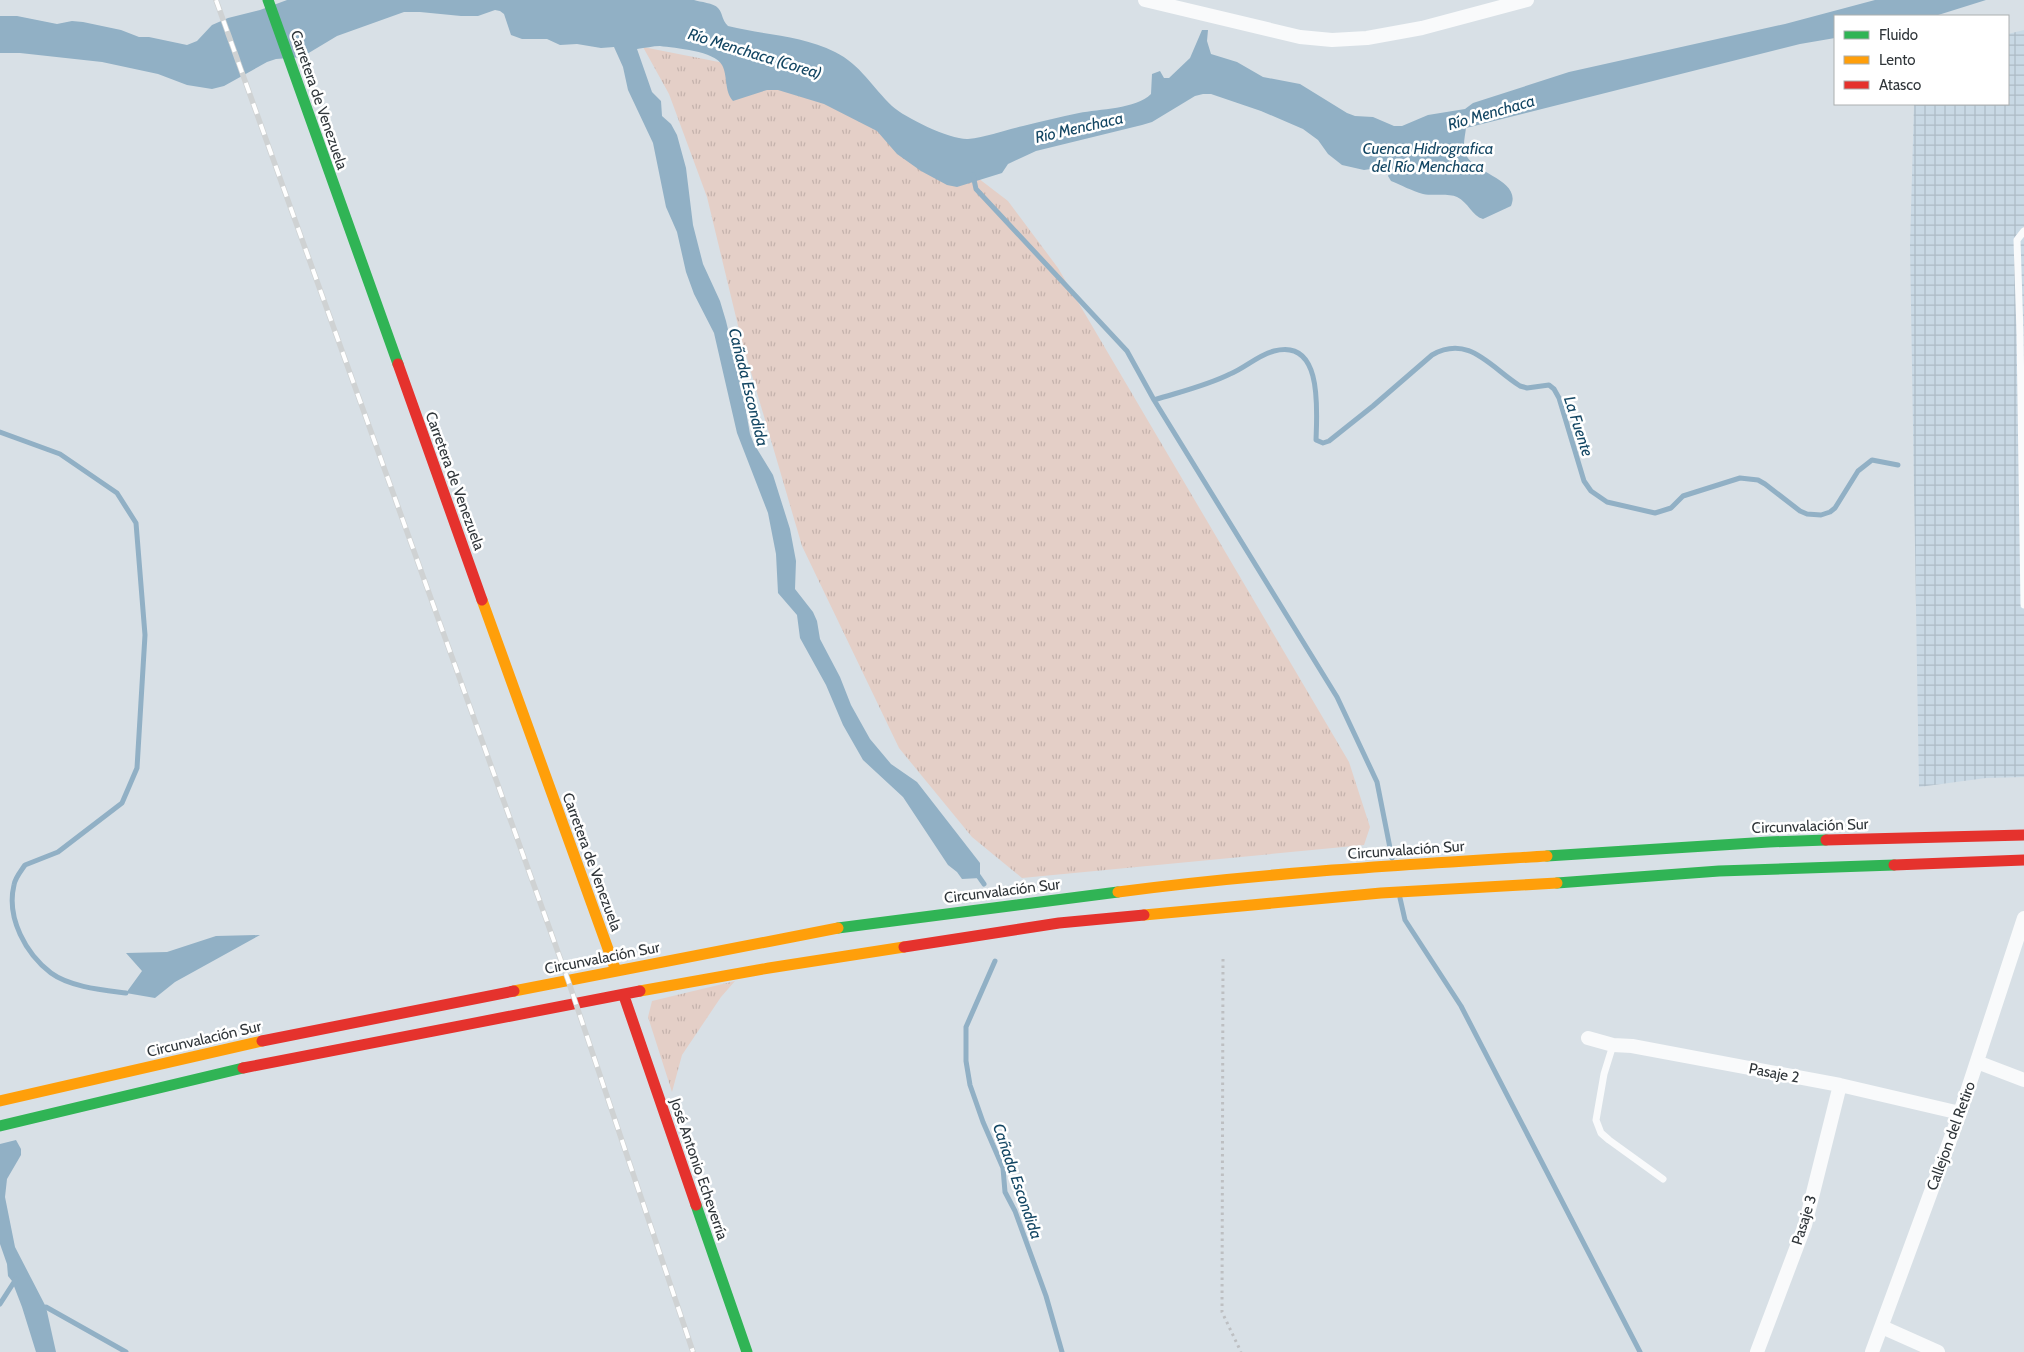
<svg xmlns="http://www.w3.org/2000/svg" width="2024" height="1352" viewBox="0 0 2024 1352" font-family="Cabin,sans-serif">
	<defs>
		<pattern id="industrial-grid" width="8" height="8" patternUnits="userSpaceOnUse" patternTransform="scale(1.25)"><rect width="8" height="8" fill="#c9d9e5"/><path d="M0 4h8M4 0v8" fill="none" stroke="#adbbc5"/></pattern>
		<pattern id="grass-tufts" width="24" height="20" patternUnits="userSpaceOnUse" patternTransform="scale(1.25)"><rect width="24" height="20" fill="#e4cfc7"/><path d="M3 7l-1-3M5 7V3M7 7l1-3M15 17l-1-3M17 17v-4M19 17l1-3" fill="none" stroke="#c4b2ac"/></pattern>
	</defs>
	<rect width="100%" height="100%" fill="#d8e0e6"/>
	<path fill="url(#industrial-grid)" d="M2024 30V777L1986 778 1919 787 1910 246 1914 104H2008V34Z"/>
	<path fill="url(#grass-tufts)" d="M643 47 724 63 848 110 974 175 1008 201 1058 268 1349 762 1370 827 1364 845 1022 878 972 837 899 748 802 546 741 338 707 197 669 94Z
		M735 981 721 997 682 1055 672 1092 648 1017 652 1001Z"/>
	<path fill="#91b0c5" d="M287 0H694C700 2 714 3 718 8 723 13 721 19 728 26 763 35 802 35 835 52 860 64 873 88 892 106 905 118 951 140 968 139 987 137 1005 130 1023 126 1042 121 1060 117 1079 113 1099 109 1136 109 1151 94L1152 74 1160 71 1164 78H1169L1190 58 1202 30H1208L1207 41 1211 54 1237 62 1263 77 1300 84 1347 113 1355 116 1373 117 1394 126H1402L1428 115 1465 109 1473 103 1569 72 1785 24 1875 0H1986L1935 16H1835V38L1800 44 1466 128C1465 137 1462 147 1466 155 1475 174 1522 180 1511 206L1483 219C1472 216 1468 202 1457 197 1449 193 1433 196 1423 194 1412 191 1401 185 1391 181L1388 176 1392 166 1364 170 1342 165 1328 154 1318 140 1303 129 1261 111 1211 94H1203L1195 96 1152 122 1142 125 1036 151 1008 164 1002 173 957 187 947 185 921 171 897 154 877 131 824 104 778 90H767L733 101C724 91 728 76 722 65 715 51 675 48 660 46 653 46 645 48 637 49L652 92 661 101 662 116 671 124 677 135 686 168 693 225 703 264 720 301 726 321 742 388 750 434 754 444 773 475 790 529 796 561 795 589 813 612 817 621 820 639 840 677 851 705 870 739 891 764 917 782 980 863V878L962 879 957 872 948 865 903 797 863 760 843 725 826 685 800 638 797 615 778 593 776 554 768 513 737 433 714 333 694 294 686 272 677 232 666 207 653 143 628 90 623 67 614 47 601 48 577 44 560 45 547 39H522L511 35 504 14 500 11 495 10 478 16H461L420 12H404L337 36 302 57 276 59 267 62 224 86 212 89 187 85 158 74 102 62 20 53H0V16H17L57 24 72 21 83 22 121 30 139 37H149L187 45 197 41 212 25 228 18 260 10Z
		M260 935 175 982 155 998 126 993 142 971 126 953 167 952 216 936Z
		M16 1140 21 1149V1155L7 1179 5 1197 15 1247 46 1307 56 1352H36L22 1307 12 1281 8 1276 7 1264 0 1244V1144Z"/>
	<g fill="none" stroke-linecap="round" stroke-linejoin="round">
		<path stroke="#91b0c5" stroke-width="5" d="M973 175 976 189 1127 351 1154 400 1337 697 1377 782 1392 858
			M1154 400C1179 392 1206 386 1230 374 1245 368 1258 355 1274 351 1323 338 1317 410 1316 440L1323 443 1329 441 1373 406 1432 355C1469 334 1490 367 1520 386L1527 388 1549 385 1554 389 1559 398 1584 481 1591 491 1607 502 1655 513 1671 508 1683 496 1740 478 1758 480 1765 484 1800 511 1807 514 1821 515 1830 512 1835 508 1858 471 1872 460 1898 465
			M0 432 60 454 117 493 136 523 145 635 137 768 122 803 58 852 25 865C21 871 15 878 14 885 6 918 26 954 51 973 70 987 103 990 126 993
			M977 874 984 884
			M1400 898 1405 920 1461 1006 1640 1352
			M995 961 966 1027V1061L970 1085 983 1122 1003 1168 1005 1192 1015 1211 1046 1296 1062 1352
			M0 1304 16 1279
			M46 1307 126 1352"/>
		<path stroke="#bdbfc2" stroke-width="3" stroke-dasharray="2.5 4" stroke-linecap="butt" d="M1223 959 1222 1312 1241 1352"/>
		<path stroke="#f9fafb" stroke-width="7" d="M2024 231 2017 240 2020 333 2024 605
			M1613 1045 1604 1074 1596 1120 1601 1133 1609 1140 1663 1179"/>
		<path stroke="#f9fafb" stroke-width="14" d="M1145 0 1300 37 1332 40 1367 38 1422 28 1527 0
			M1588 1038 1613 1045 1632 1046 1840 1085 1960 1113
			M1977 1062 2024 1080
			M1882 1327 1938 1352
			M1757 1352 1805 1225 1840 1085
			M1872 1352 1960 1113 2024 918"/>
		<path stroke="#30b455" stroke-width="11" d="M268 0 398 364
			M1547 856 1769 842 1826 840
			M1557 883 1719 871 1894 865
			M838 928 1118 892
			M0 1126 243 1068
			M696 1205 747 1352"/>
		<path stroke="#ff9f0a" stroke-width="11" d="M482 600 616 971
			M1118 892C1260 873 1403 865 1547 856
			M1144 915 1381 893 1557 883
			M514 991 838 928
			M640 991 769 968 904 947
			M0 1101 262 1041"/>
		<path stroke="#e5322d" stroke-width="11" d="M398 364 482 600
			M1826 840 2024 835
			M1894 865 2024 860
			M904 947 1059 923 1144 915
			M624 996 696 1205
			M262 1041 514 991
			M243 1068 640 991"/>
		<defs>
			<path id="rail" d="M216 0 568 980 693 1352"/>
		</defs>
		<use href="#rail" stroke="#cfd2d3" stroke-width="5.5"/>
		<use href="#rail" stroke="#fff" stroke-width="4" stroke-dasharray="11" stroke-linecap="butt"/>
	</g>
	<g text-anchor="middle" stroke-width="5" stroke-linejoin="round" paint-order="stroke">
		<g font-size="15" fill="#30363a" stroke="#fff">
			<text transform="translate(319 100) rotate(71)" y="5">Carretera de Venezuela</text>
			<text transform="translate(455 481) rotate(70)" y="5">Carretera de Venezuela</text>
			<text transform="translate(1810 826) rotate(-2)" y="5">Circunvalación Sur</text>
			<text transform="translate(1406 850) rotate(-4)" y="5">Circunvalación Sur</text>
			<text transform="translate(592 862) rotate(70)" y="5">Carretera de Venezuela</text>
			<text transform="translate(1002 891) rotate(-7)" y="5">Circunvalación Sur</text>
			<text transform="translate(602 958) rotate(-11)" y="5">Circunvalación Sur</text>
			<text transform="translate(204 1039) rotate(-13)" y="5">Circunvalación Sur</text>
			<text transform="translate(1774 1073) rotate(11)" y="5">Pasaje 2</text>
			<text transform="translate(1951 1136) rotate(-70)" y="5">Callejon del Retiro</text>
			<text transform="translate(699 1169) rotate(71)" y="5">José Antonio Echeverría</text>
			<text transform="translate(1804 1220) rotate(-73)" y="5">Pasaje 3</text>
		</g>
		<g font-size="16" font-style="italic" fill="#134663" stroke="#fff">
			<text transform="translate(755 53) rotate(17)" y="6">Río Menchaca (Corea)</text>
			<text transform="translate(1491 112) rotate(-16)" y="6">Río Menchaca</text>
			<text transform="translate(1079 127) rotate(-13)" y="6">Río Menchaca</text>
			<text x="1428" y="154">Cuenca Hidrografica<tspan x="1428" dy="18">del Río Menchaca</tspan></text>
			<text transform="translate(749 387) rotate(76)" y="6">Cañada Escondida</text>
			<text transform="translate(1579 426) rotate(72)" y="6">La Fuente</text>
			<text transform="translate(1018 1181) rotate(71)" y="6">Cañada Escondida</text>
		</g>
	</g>
	<rect x="1834" y="15" width="175" height="90" fill="#ffffff" stroke="#acafb0"/>
	<rect x="1844" y="31" width="25" height="8" fill="#30b455" stroke="#acafb0"/>
	<text x="1879" y="40" font-size="15" fill="#30363a">Fluido</text>
	<rect x="1844" y="56" width="25" height="8" fill="#ff9f0a" stroke="#acafb0"/>
	<text x="1879" y="65" font-size="15" fill="#30363a">Lento</text>
	<rect x="1844" y="81" width="25" height="8" fill="#e5322d" stroke="#acafb0"/>
	<text x="1879" y="90" font-size="15" fill="#30363a">Atasco</text>
</svg>
